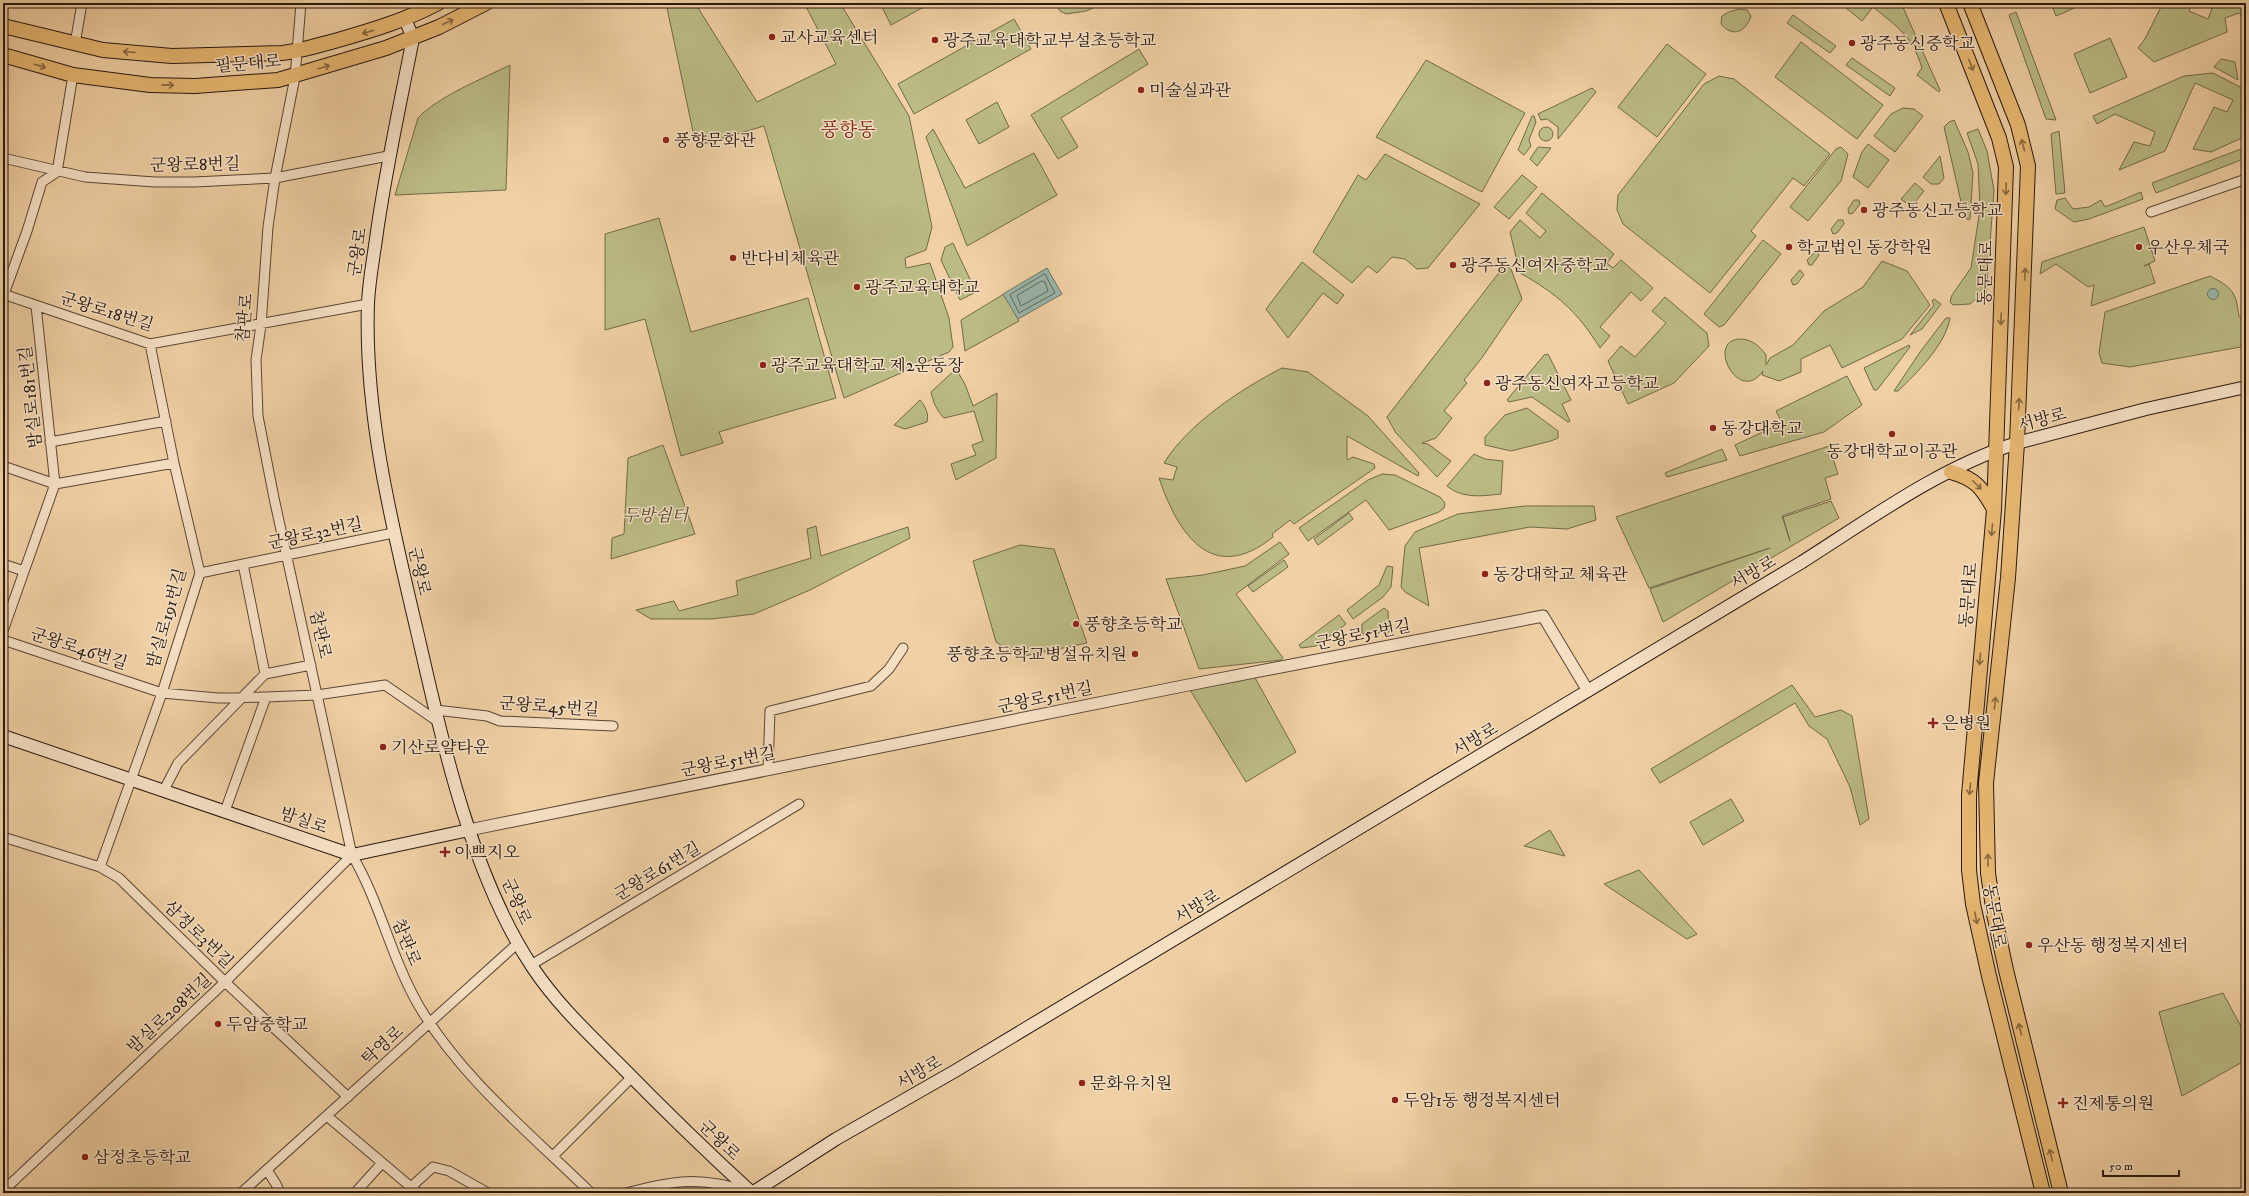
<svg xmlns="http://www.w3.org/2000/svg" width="2249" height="1196" viewBox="0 0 2249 1196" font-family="'IM FELL DW Pica','Noto Serif KR',serif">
	<rect width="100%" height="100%" fill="#f0d0a4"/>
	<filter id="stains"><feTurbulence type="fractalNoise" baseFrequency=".005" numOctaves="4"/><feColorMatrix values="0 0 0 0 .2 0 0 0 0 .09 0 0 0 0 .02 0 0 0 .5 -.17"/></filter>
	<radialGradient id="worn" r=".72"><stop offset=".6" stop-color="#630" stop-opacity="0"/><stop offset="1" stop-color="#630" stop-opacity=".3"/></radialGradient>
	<path fill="#bbbb85" stroke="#716a4a" d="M666 3H695L757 102 836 64 804 3H840L909 116 932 227 926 250 905 258 906 268 930 263 949 318 953 347 949 352 844 398 764 126 696 146Z
		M880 3H931L891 25Z
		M1055 3H1102V4L1086 11 1066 14 1060 11Z
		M1840 3H1901L1940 90 1939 92 1917 75 1922 68C1912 36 1899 28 1873 7L1862 21Z
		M2051 3H2086L2056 16Z
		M2163 3H2192L2189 11 2208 19 2213 6 2222 3H2246V21L2239 13 2225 18 2227 32 2154 62 2138 48 2145 39Z
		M1739 9 1747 10 1751 16C1746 32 1733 38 1721 24L1722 16 1729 12Z
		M2016 12 2056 120 2046 119 2009 15Z
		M1793 15 1836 46 1830 53 1787 23Z
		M1014 19 1031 49 914 114 898 84Z
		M2110 38 2127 77 2090 93 2074 54Z
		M1801 42 1883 105 1857 139 1775 77Z
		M1667 44 1706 74 1657 137 1618 107Z
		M1139 49 1148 64 1061 118 1078 147 1058 159 1031 115Z
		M1852 58 1895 88 1890 96 1846 65Z
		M2221 59 2235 62 2238 80 2214 67Z
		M1426 60 1525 113 1482 192 1376 137Z
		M510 65 506 190 395 195 418 118C437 97 484 78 510 65Z
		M2213 73 2240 87 2246 99V136L2211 152 2193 149 2214 107 2227 112 2233 100 2195 83 2165 151 2119 170 2134 142 2150 146 2155 132 2115 114 2097 124 2093 116 2184 76Z
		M1719 76 1734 79 1830 154 1804 186 1793 178 1751 231 1756 236 1710 293 1623 224 1617 210 1618 195 1704 84Z
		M1592 88 1596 92 1558 139V127L1547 119 1541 120 1538 114Z
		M997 102 1009 127 979 144 966 120Z
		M1903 108 1914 109 1923 116 1895 152 1874 136 1891 114Z
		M1532 116H1534L1536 122 1529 140 1531 146 1524 155 1518 150Z
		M1954 120 1968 152 1973 173 1970 219 1968 220 1964 215 1944 127 1949 122Z
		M1539 134a7 7 0 1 1 14 0a7 7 0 1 1-14 0Z
		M933 129 965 188 1034 153 1057 195 967 246 926 137Z
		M1978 129 1987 151 1994 190 1986 297 1977 298 1970 304 1953 305 1950 302 1952 295 1971 268 1980 209 1978 164 1967 133Z
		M2059 131 2065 193 2056 194 2051 134Z
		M1868 144 1889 160 1868 188 1853 177 1862 152Z
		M1538 147 1551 148 1537 166 1530 159Z
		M1841 147 1848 154 1841 181 1808 221 1790 207 1836 149Z
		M2246 147V158L2156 193 2152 183Z
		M1385 154 1480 204 1428 268 1417 269 1405 259 1392 257 1377 273 1368 266 1352 283 1313 252 1358 175 1366 180Z
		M1940 156 1944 178 1939 184H1931L1923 177Z
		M1522 175 1537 187 1509 219 1494 207Z
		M1915 183 1924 191 1911 207 1901 199Z
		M2141 192 2143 199 2089 219 2074 222 2055 209 2057 200 2065 198 2073 209 2089 207 2101 200 2105 207Z
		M1542 193 1614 254 1607 263 1613 268 1621 260 1653 288 1641 301 1631 292 1600 327 1610 336 1600 348C1577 311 1557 294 1520 273L1510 232 1520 220 1540 238 1546 231 1526 213Z
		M1854 200H1859L1860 204 1853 213 1849 214 1848 209Z
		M659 218 691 332 808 298 836 398 719 432 723 443 681 456 645 319 605 330V234Z
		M1838 220H1843L1844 224 1837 233 1833 234 1831 229Z
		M2144 227 2155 261 2144 266 2149 264 2155 283 2091 306 2094 285 2088 287 2056 264 2040 274 2042 262Z
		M1763 240 1781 254 1724 325 1719 327 1704 314Z
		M953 243 976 292 960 300 941 260 945 247Z
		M1816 251 1819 255 1812 265H1809L1807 260Z
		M1882 261 1907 271 1930 305 1902 339 1842 368 1830 345 1801 359V372L1779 381 1762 375 1763 371C1739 406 1705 340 1740 339 1751 339 1760 346 1766 355V365L1770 358 1793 345 1824 311 1863 287Z
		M1302 262 1344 295 1337 304 1323 293 1288 338 1266 309Z
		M1505 265 1511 269 1522 299 1481 359 1464 380 1467 383 1444 411 1452 418 1436 438 1422 443 1428 444 1451 461 1437 477 1396 433 1387 417Z
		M1800 270 1804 275 1797 284 1793 285 1791 280Z
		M2210 276C2233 288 2236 292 2239 317L2246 315V346L2130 367 2102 363 2099 353 2105 312Z
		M1004 294 1019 321 965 351 961 320Z
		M1665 297 1707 333 1709 346 1674 383 1628 404 1608 361 1621 346 1635 357 1666 323 1652 311Z
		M1934 299 1941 304 1922 329 1910 335 1934 305 1932 301Z
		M1946 318H1950C1946 344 1916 374 1898 391H1894L1920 352Z
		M1909 345 1910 347 1877 390H1874L1864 368Z
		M1548 354 1571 400 1562 404 1570 421 1568 422 1532 397 1509 402 1507 400 1544 355Z
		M1282 368 1308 372 1368 416 1419 473 1418 476 1347 436V460L1353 457 1374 464 1375 468 1294 524 1290 520 1272 534 1273 537C1212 586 1178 534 1159 478L1173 480 1177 467 1164 463C1188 424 1241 389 1282 368Z
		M956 369 965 384 973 406 997 393 996 458 956 480 951 464 976 455 972 445 983 441 974 411 944 418C937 411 933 402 931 392Z
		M1847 376 1862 405 1824 432 1740 456 1735 445 1782 423 1776 411Z
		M920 400C926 407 929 414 927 422L905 429 894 425Z
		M1527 408 1558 431V438L1551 441 1511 451 1485 445V437L1505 415Z
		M663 445 695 534 611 559 612 538 624 534 628 458Z
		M1829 446 1838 474 1825 478 1831 499 1782 516 1790 541 1783 517 1831 501 1839 518 1663 622 1650 589 1770 548 1649 588 1616 517Z
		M1722 449 1727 460 1667 477 1665 473Z
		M1474 454 1485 459 1503 461 1501 494C1482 496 1463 499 1447 486Z
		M1382 474 1395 475 1440 497 1445 503 1444 508 1439 512 1389 530 1366 500 1308 541 1299 528 1368 480Z
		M1525 506H1594L1596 520 1567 529 1530 527 1419 548 1429 606 1405 592 1401 587 1405 546 1415 532 1458 514Z
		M1349 513 1353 519 1318 545 1314 539Z
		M816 526 821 556 908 527 910 538 810 590 754 614 712 619H651L636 610 674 601 679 611 738 595 736 581 811 558 807 529Z
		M1280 542 1289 554 1236 594 1283 658 1281 660 1199 669 1166 579 1203 575 1245 566Z
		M1020 545 1054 549 1087 643 1019 657 996 642 973 561Z
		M1284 560 1288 567 1253 592 1248 586Z
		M1387 566 1393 567 1391 587 1383 597 1353 619 1347 610 1379 585Z
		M1384 608 1388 611 1389 632 1362 634V624Z
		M1339 615 1346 624 1316 646 1301 648 1299 645Z
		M1253 674 1296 752 1246 782 1187 685Z
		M1792 685 1815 717 1841 710 1852 716 1869 819 1860 825 1850 787 1827 739 1809 726 1795 703 1660 783 1651 769Z
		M1731 799 1744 821 1703 845 1690 822Z
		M1550 830 1565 856 1524 846Z
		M1639 870 1697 934 1687 939 1604 884Z
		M2223 993 2246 1036V1060L2182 1096 2159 1012Z"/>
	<path fill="#9ab6aa" stroke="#6c776c" d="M1047 268 1062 294 1018 319 1003 294Z
		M2207.5 294a5.5 5.5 0 1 1 11 0a5.5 5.5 0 1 1-11 0Z"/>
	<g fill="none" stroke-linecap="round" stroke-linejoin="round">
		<path stroke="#60675d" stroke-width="1" d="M1045 274 1055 293 1019 313 1010 295Z
			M1042 281 1045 282 1048 291 1021 306 1017 296Z"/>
		<defs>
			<path id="minor" d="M301 3 295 77 275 178 268 227 261 325 256 360 258 416 274 498 352 855C380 902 391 958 419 1006 462 1079 531 1134 591 1193
				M75 44 82 3
				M3 158 85 177 155 182H194L275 178 388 156
				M2151 212 2246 179
				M3 294 150 344 368 304
				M4 294 27 231 42 182 57 172 73 75
				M50 442 166 421
				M3 466 55 484 174 463
				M3 564 24 571
				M243 564 265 674
				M200 573 393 533
				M3 631 55 484 36 306
				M3 640 162 693 218 698 266 697 317 695 385 685 440 723
				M436 710 487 716 500 721 613 726
				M768 770 770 711 871 686 889 669 903 648
				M164 790 178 763 265 674 311 665
				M225 811 266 697
				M3 837 100 867 119 878 225 982 348 1097
				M100 867 162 693 200 573 174 463 150 344
				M531 965 799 804
				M327 1116 418 1193
				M553 1156 632 1077
				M267 1170 276 1184 280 1193
				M411 1187 433 1167 449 1171 488 1193
				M3 1191 225 982 352 855
				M241 1193 518 943
				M355 1193 382 1163
				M626 1193C674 1180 701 1176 749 1192"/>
			<path id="tertiary" d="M469 830 1183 686 1543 616 1588 691"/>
			<path id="secondary" d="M405 19 413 38C400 105 385 172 376 239 373 260 369 282 368 303 364 413 392 525 417 631 442 740 471 875 533 968 557 1004 588 1033 619 1064 662 1108 706 1151 752 1193
				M3 736 352 855 469 830
				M752 1193 836 1139 955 1071 1802 562C1870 519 1939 468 2017 443L2146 409 2246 387"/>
			<path id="primary" d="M1946 3 1999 138 2006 167 1994 510 1969 795V870L1973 904 1989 976 2043 1193
				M1970 3 2018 125 2028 166 2017 443 2008 578 1986 783 1988 873 1994 914 2006 970 2061 1193
				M3 26 103 50 172 56 282 53C301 51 319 45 338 40 373 30 406 20 438 3
				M3 55 73 75 150 85 195 86 278 80 386 48 439 27 486 3
				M1951 472C1976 479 1982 488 1994 509"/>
		</defs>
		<use href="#minor" stroke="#594635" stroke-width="11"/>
		<use href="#tertiary" stroke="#594635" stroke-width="13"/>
		<use href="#secondary" stroke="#271810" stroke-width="14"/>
		<use href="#primary" stroke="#271810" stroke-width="16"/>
		<use href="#minor" stroke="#f5e0c4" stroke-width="9"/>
		<use href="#tertiary" stroke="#f5e0c4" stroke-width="11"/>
		<use href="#secondary" stroke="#f5e0c4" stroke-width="12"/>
		<use href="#primary" stroke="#e8b872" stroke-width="14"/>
	</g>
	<defs><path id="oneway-shaft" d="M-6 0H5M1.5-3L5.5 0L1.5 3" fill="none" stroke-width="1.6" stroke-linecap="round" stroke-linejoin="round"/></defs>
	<g stroke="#886841">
		<use href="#oneway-shaft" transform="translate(448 22) rotate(-25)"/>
		<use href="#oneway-shaft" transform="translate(368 32) rotate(164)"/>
		<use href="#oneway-shaft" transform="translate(129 52) rotate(-175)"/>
		<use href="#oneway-shaft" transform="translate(1971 65) rotate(69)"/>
		<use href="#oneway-shaft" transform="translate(40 66) rotate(16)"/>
		<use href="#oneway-shaft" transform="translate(324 67) rotate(-17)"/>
		<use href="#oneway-shaft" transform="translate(168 85) rotate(1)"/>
		<use href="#oneway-shaft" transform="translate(2023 145) rotate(-105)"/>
		<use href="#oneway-shaft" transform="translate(2006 189) rotate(92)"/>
		<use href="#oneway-shaft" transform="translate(2025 274) rotate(-88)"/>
		<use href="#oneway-shaft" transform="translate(2001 319) rotate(92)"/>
		<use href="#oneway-shaft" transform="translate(2019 404) rotate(-87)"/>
		<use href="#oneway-shaft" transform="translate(1977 485) rotate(45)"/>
		<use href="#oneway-shaft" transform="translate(1992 530) rotate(95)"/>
		<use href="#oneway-shaft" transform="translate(1980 659) rotate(95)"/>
		<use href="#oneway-shaft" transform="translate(1995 703) rotate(-84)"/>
		<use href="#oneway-shaft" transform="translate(1970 789) rotate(95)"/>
		<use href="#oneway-shaft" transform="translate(1988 860) rotate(-91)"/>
		<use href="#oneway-shaft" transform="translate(1976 918) rotate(78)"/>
		<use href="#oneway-shaft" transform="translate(2020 1029) rotate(-104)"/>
		<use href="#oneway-shaft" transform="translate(2051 1155) rotate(-104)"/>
	</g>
	<g fill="#8f2418" stroke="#f5e0c4" stroke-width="1.5">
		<circle cx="772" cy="37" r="4"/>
		<circle cx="935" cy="40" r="4"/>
		<circle cx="1852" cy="43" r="4"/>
		<circle cx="1141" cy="90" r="4"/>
		<circle cx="666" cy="140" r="4"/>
		<circle cx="1864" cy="210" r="4"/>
		<circle cx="1789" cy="247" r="4"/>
		<circle cx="2139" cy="247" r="4"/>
		<circle cx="733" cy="258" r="4"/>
		<circle cx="1453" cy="265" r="4"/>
		<circle cx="857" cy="287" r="4"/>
		<circle cx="763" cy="365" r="4"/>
		<circle cx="1487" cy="383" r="4"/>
		<circle cx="1713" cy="428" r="4"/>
		<circle cx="1892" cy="434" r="4"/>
		<circle cx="1485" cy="574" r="4"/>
		<circle cx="1076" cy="624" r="4"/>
		<circle cx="1135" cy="654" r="4"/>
		<path d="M1931 717h4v4h4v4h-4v4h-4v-4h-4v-4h4z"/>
		<circle cx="383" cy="747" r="4"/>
		<path d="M443 846h4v4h4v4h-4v4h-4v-4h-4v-4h4z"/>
		<circle cx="2029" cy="945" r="4"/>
		<circle cx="218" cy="1024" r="4"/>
		<circle cx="1082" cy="1083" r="4"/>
		<circle cx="1395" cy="1100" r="4"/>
		<path d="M2061 1097h4v4h4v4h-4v4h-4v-4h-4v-4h4z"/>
		<circle cx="85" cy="1157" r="4"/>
	</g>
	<g text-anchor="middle" stroke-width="3" stroke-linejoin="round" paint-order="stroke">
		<g font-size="17" fill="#271810" stroke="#f5e0c4" text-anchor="start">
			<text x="780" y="43">교사교육센터</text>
			<text x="943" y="46">광주교육대학교부설초등학교</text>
			<text x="1860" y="49">광주동신중학교</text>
			<text x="1149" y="96">미술실과관</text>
			<text x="674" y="146">풍향문화관</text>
			<text x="1872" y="216">광주동신고등학교</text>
			<text x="1797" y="253">학교법인 동강학원</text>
			<text x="2147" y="253">우산우체국</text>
			<text x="741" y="264">반다비체육관</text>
			<text x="1461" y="271">광주동신여자중학교</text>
			<text x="865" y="293">광주교육대학교</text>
			<text x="771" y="371">광주교육대학교 제2운동장</text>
			<text x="1495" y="389">광주동신여자고등학교</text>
			<text x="1721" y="434">동강대학교</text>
			<text x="1892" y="457" text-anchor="middle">동강대학교이공관</text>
			<text x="1493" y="580">동강대학교 체육관</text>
			<text x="1084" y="630">풍향초등학교</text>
			<text x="1127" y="660" text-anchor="end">풍향초등학교병설유치원</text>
			<text x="1942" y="729">은병원</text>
			<text x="391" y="753">기산로얄타운</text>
			<text x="454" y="858">이쁘지오</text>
			<text x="2037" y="951">우산동 행정복지센터</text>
			<text x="226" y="1030">두암중학교</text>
			<text x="1090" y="1089">문화유치원</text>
			<text x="1403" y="1106">두암1동 행정복지센터</text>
			<text x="2072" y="1109">진제통의원</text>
			<text x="93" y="1163">삼정초등학교</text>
		</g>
		<g font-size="17" fill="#271810" stroke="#f5e0c4">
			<text transform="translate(248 63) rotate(-5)" y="6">필문대로</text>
			<text transform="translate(195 164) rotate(-1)" y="6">군왕로8번길</text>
			<text transform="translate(357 252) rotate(-82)" y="6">군왕로</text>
			<text transform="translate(1985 273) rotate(-88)" y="6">동문대로</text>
			<text transform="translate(107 311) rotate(17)" y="6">군왕로18번길</text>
			<text transform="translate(244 318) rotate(-85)" y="6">참판로</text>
			<text transform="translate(30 397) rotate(-96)" y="6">밤실로181번길</text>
			<text transform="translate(2042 419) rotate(-15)" y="6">서방로</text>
			<text transform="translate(315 533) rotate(-12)" y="6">군왕로32번길</text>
			<text transform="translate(420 571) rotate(77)" y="6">군왕로</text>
			<text transform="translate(1753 572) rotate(-31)" y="6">서방로</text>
			<text transform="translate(1968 595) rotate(-85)" y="6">동문대로</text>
			<text transform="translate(166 618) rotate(-74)" y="6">밤실로191번길</text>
			<text transform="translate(321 634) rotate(78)" y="6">참판로</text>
			<text transform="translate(1363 634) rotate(-11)" y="6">군왕로51번길</text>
			<text transform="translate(79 648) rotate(18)" y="6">군왕로46번길</text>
			<text transform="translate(1045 697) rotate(-12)" y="6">군왕로51번길</text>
			<text transform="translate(549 706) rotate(4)" y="6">군왕로45번길</text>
			<text transform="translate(1475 739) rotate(-31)" y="6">서방로</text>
			<text transform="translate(728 761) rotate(-11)" y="6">군왕로51번길</text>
			<text transform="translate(304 820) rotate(19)" y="6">밤실로</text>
			<text transform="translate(657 871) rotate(-31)" y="6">군왕로61번길</text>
			<text transform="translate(517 901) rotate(66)" y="6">군왕로</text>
			<text transform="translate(1197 906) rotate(-31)" y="6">서방로</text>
			<text transform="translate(1995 916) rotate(80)" y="6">동문대로</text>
			<text transform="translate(199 934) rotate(44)" y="6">삼정로3번길</text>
			<text transform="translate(407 942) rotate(68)" y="6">참판로</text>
			<text transform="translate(169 1013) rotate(-43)" y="6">밤실로208번길</text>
			<text transform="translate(382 1045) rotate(-42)" y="6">탁영로</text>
			<text transform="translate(919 1072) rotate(-30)" y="6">서방로</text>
			<text transform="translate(720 1140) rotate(44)" y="6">군왕로</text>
		</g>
		<g font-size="17" font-style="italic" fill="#534933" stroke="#f5e0c4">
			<text x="655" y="521">두방쉼터</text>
		</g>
		<g font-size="19" fill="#7a1f14" stroke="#f5e0c4">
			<text x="848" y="136">풍향동</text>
		</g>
	</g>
	<rect width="2249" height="1196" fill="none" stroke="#f0d0a4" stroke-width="16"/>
	<rect x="4" y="4" width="2241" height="1188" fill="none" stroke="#271810" stroke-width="2"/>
	<rect x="8" y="8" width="2233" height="1180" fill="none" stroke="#271810"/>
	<path d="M2103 1170v6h76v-6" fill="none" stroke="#271810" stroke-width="2"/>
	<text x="2109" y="1170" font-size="12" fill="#271810" stroke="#f5e0c4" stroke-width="3" paint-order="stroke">50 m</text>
	<rect width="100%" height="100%" filter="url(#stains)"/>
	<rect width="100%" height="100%" fill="url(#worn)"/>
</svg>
